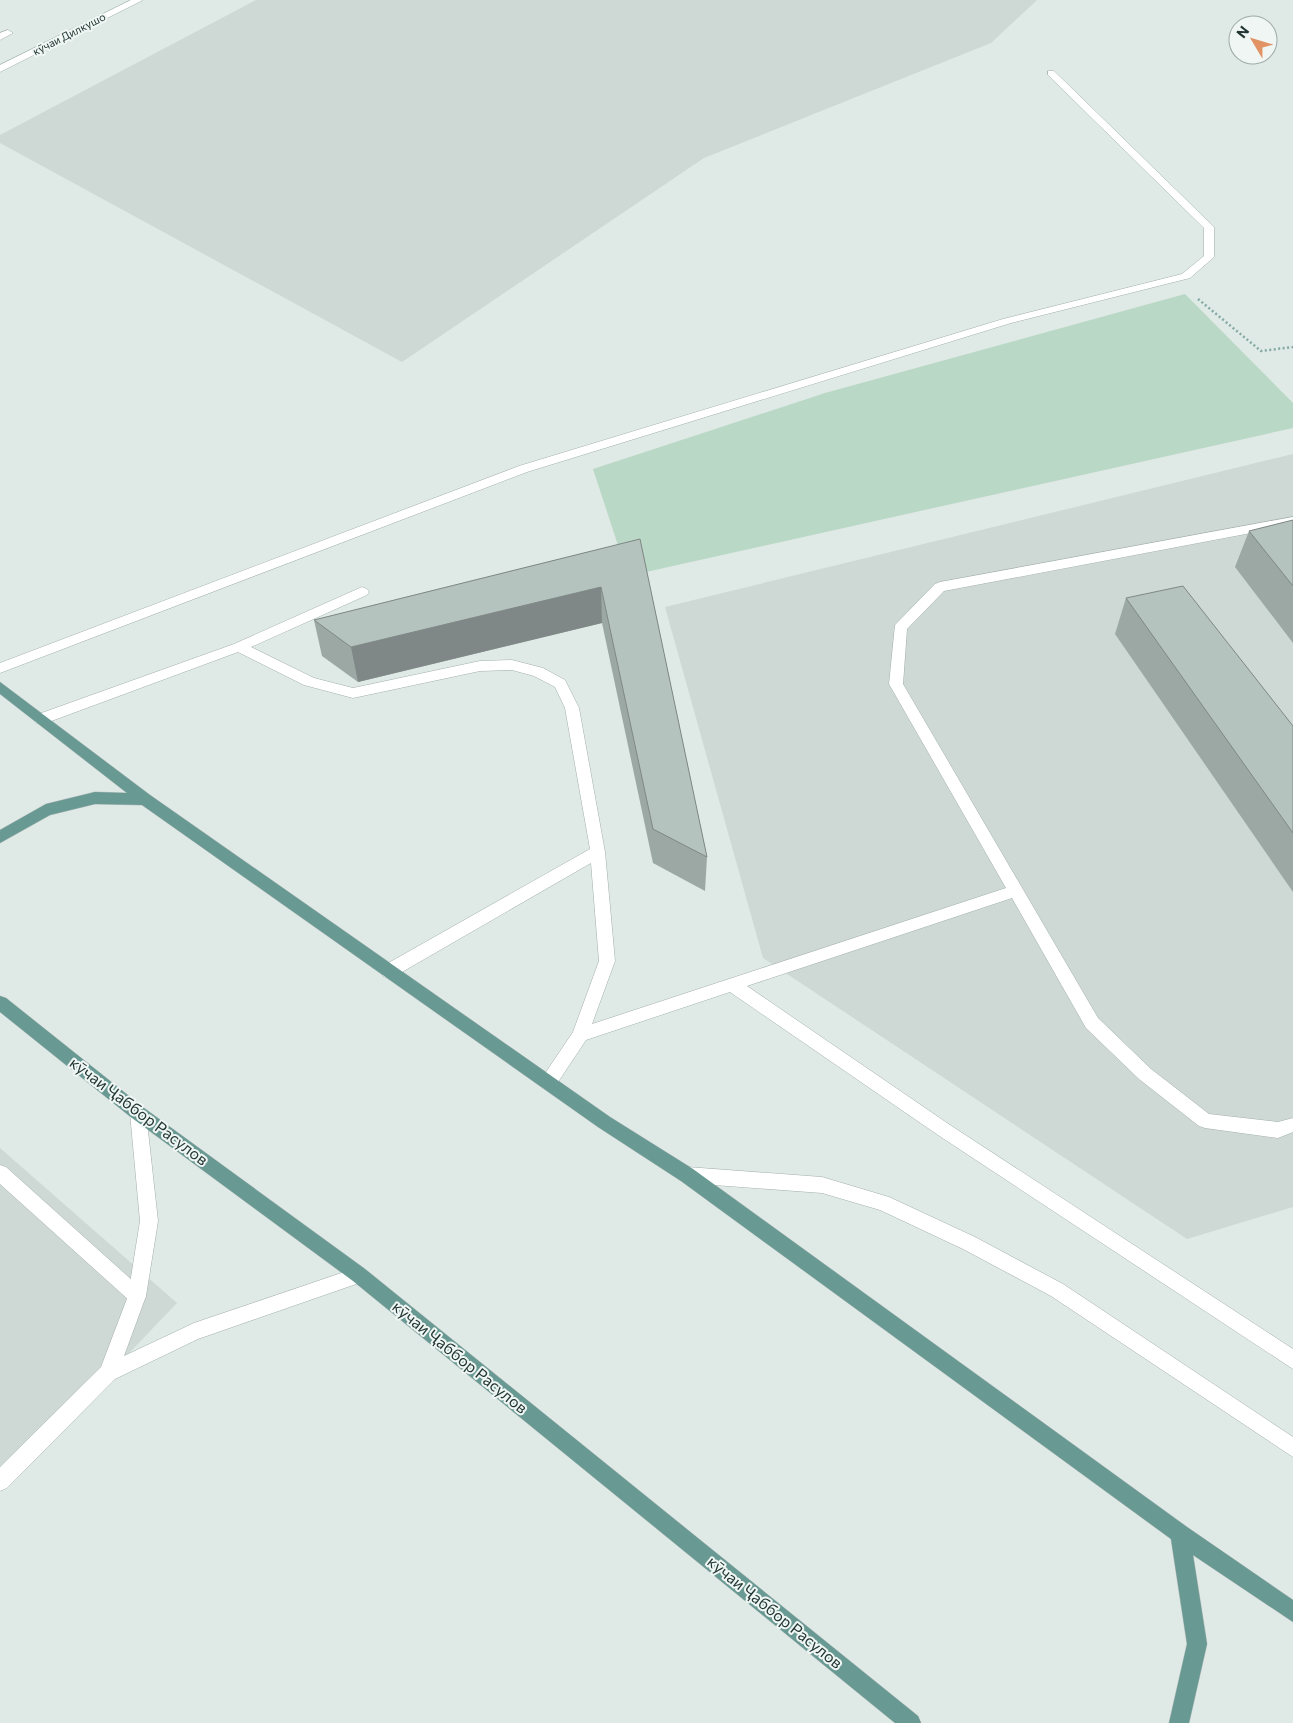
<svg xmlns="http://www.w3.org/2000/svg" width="1293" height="1723" viewBox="0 0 1293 1723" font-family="Commissioner,sans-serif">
	<rect width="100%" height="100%" fill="#dfe9e6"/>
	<path fill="#ced8d5" d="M256 0H1037L991 43 704 158 402 362 0 143V135Z
		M1293 454V1207L1187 1239 763 958 665 607Z
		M0 1148 177 1303 0 1488Z"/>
	<path fill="#bad8c6" d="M1185 294 1293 403V428L628 576 593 469 825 393Z"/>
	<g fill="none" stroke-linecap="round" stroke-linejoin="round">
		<defs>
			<path id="lane" d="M8 30 13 33 0 40V33Z
				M1048 71H1054L1214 227V257L1190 278 1011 323 527 472 0 673V663L519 466 1003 319 1182 274 1204 256V228L1048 75Z
				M1293 517V525L944 591 907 629 903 684 1098 1018 1151 1069 1209 1114 1278 1122 1293 1118V1132L1278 1138 1205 1128 1199 1126 1139 1079 1086 1028 1012 898 747 986 950 1125 1293 1349V1369L938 1135 730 992 586 1040 554 1088 548 1090 542 1088 540 1083 542 1078 573 1032 599 961 591 863 395 976 389 978 383 976 381 971 383 966 590 849 565 708 555 687 534 676 512 670 480 671 353 698 304 685 238 652 46 723H36L34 719 36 715 234 644 362 587 367 589 369 592 367 595 251 647 314 678 353 688 480 661 512 660 543 668 565 680 579 708 605 852 615 961 592 1024 1006 888 889 684 895 625 935 584 940 582Z
				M0 1165 6 1167 143 1290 146 1296 143 1302 137 1305 131 1302 0 1184Z"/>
			<path id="street" d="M138 1106 144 1108 146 1113 158 1221 146 1296 124 1356 194 1323 359 1267 365 1269 368 1275 365 1281 359 1283 198 1339 115 1379 7 1488 0 1491V1467L101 1367 128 1296 140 1221 130 1113 132 1108Z
				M687 1167 822 1177 889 1197 975 1237 1063 1284 1293 1437V1457L1051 1296 963 1249 880 1210 822 1193 687 1183 681 1181 678 1175 681 1169Z"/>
			<path id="secondary" d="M131 0H143L0 72V65Z"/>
			<path id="primary" d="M0 682 150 795 610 1117 693 1169 1187 1527 1293 1600V1622L1193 1555 1207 1644 1189 1723H1169L1187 1644 1171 1539 681 1181 598 1127 142 805 95 804 50 815 0 843V830L46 804 95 792 127 793 0 694Z
				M0 996 6 998 144 1108 365 1269 918 1716 921 1723H895L353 1281 132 1118 0 1012Z"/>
		</defs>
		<use href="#lane" stroke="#a3b0ad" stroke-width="1"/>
		<use href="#street" stroke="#a3b0ad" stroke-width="1"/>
		<use href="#secondary" stroke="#a0b3ae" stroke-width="1"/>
		<use href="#primary" stroke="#bdc3c2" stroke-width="1"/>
		<path stroke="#83a9a2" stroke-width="2.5" stroke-dasharray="2 2.5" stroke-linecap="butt" d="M1198 299 1261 351 1293 347"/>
		<use href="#lane" fill="#fff" fill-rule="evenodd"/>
		<use href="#street" fill="#fff" fill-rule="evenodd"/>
		<use href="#secondary" fill="#fff" fill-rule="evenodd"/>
		<use href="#primary" fill="#699993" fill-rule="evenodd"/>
	</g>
	<path fill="#9ca8a4" d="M1293 520V643L1235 567 1249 531Z
		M640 539 707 857 705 891 653 863 602 623 358 682 322 656 314 620Z
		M1126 598 1293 726V892L1115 634Z"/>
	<path fill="#7f8886" d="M601 587 602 623 358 682 351 647Z"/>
	<path fill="#b5c3bf" stroke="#7f8886" d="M1293 520V586L1249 531Z
		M640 539 707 857 653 829 601 587 351 647 314 620Z
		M1183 586 1293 726V833L1126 598Z"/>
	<g text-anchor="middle" stroke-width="4" stroke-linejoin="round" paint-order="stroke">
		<g font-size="11" fill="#223734" stroke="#eff6f3">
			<text transform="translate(69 34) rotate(-27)" y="4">кӯчаи Дилкушо</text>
		</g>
		<g font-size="16" fill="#223734" stroke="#eff6f3">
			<text transform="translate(139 1111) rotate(37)" y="6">кӯчаи Ҷаббор Расулов</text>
			<text transform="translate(460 1357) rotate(39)" y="6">кӯчаи Ҷаббор Расулов</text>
			<text transform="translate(775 1612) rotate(39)" y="6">кӯчаи Ҷаббор Расулов</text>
		</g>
	</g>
	<g transform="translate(1253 40) rotate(308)"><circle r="24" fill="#eff6f3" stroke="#9daaa7"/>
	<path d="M0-4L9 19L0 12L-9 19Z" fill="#e19364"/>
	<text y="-8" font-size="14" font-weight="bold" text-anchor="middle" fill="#223734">N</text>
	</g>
</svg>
